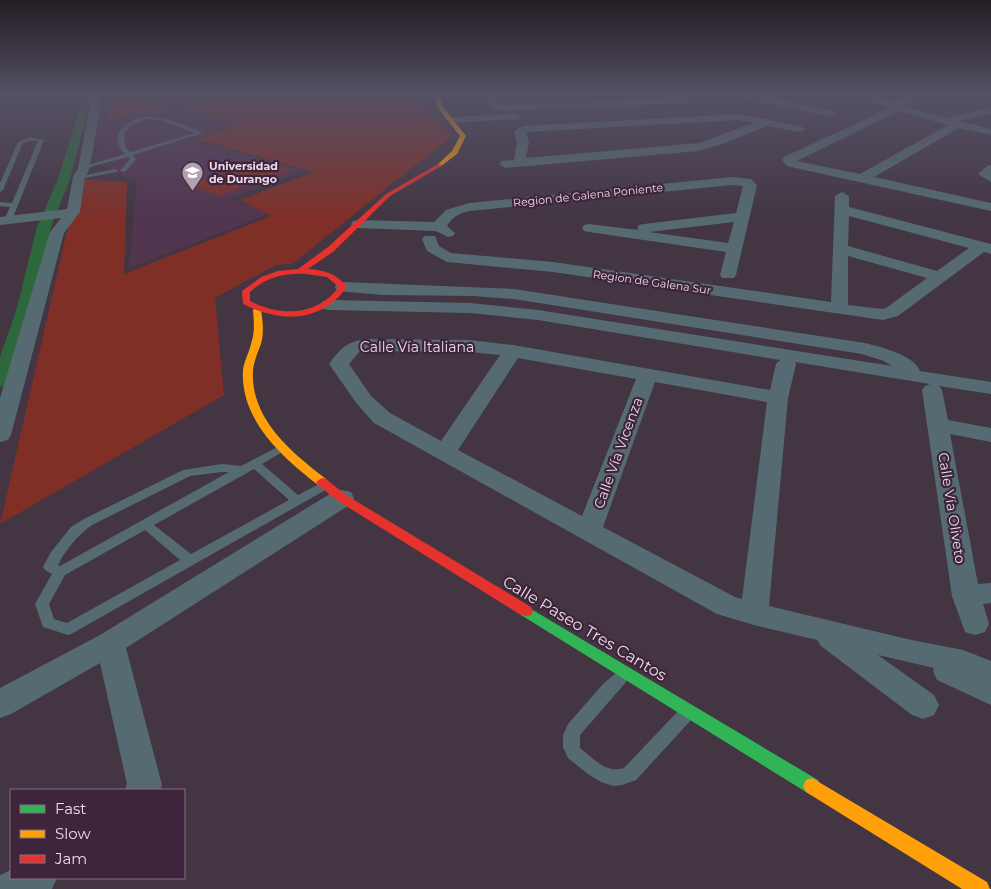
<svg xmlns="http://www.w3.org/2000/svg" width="991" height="889" viewBox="0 0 991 889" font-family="Montserrat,sans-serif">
	<rect width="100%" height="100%" fill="#433542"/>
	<path fill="#52354f" d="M174 107 238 123 189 140 305 171 230 198 269 214 129 268 137 183 94 161 100 124Z"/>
	<path fill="#802f27" d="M110 95H420V105L452 136 292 264 276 265 215 298 224 395 0 524 79 179 127 182 124 274 271 216 240 200 314 172 196 139 240 124 177 105 106 121Z
		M261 160 292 170 218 196 187 184Z"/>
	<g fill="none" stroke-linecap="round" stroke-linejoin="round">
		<path fill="#2d683d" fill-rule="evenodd" d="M84 95H92L70 179 51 227 33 308 9 382 6 386 0 387V357L17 308 37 227 58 179Z"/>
		<path fill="#566b71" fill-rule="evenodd" d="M146 116 171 120 203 133 133 155 136 159 125 172 120 171 130 159 128 157 82 169V167L125 154C106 134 127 120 146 116ZM146 119 161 120 195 133 130 152 125 147 124 134 130 126Z
			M30 137 44 140 12 220H6L5 218 10 207 0 206V202L12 203 38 141H30L23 143 3 190 0 192V183L18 142Z
			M115 169 118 171 117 172 79 179 76 177Z
			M280 446 284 447 286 449 284 451 262 464 298 495 325 481 331 485 329 488 73 633 68 635 43 627 35 604 52 574 45 570 43 567 51 552 71 527 84 519 183 470 222 464 241 466ZM254 469 289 500 191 554 154 525ZM222 472H229L60 566 58 565C66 549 78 535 92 525L190 476ZM145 530 180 560 67 623 54 619 49 604 65 575Z
			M625 668 630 670 633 674 580 735V748C593 758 606 774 624 768L680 709 686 707 692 709 694 714 692 719 636 780 622 785 614 786 601 782 588 774 568 758 563 747V735L568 724 604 683 620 670Z"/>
		<path fill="#566b71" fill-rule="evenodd" d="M26 95H36L39 99 34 102 30 101Z
			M92 95H102L90 168 85 177 80 212 64 233 11 435 8 440 0 442V398L50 232 61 218 0 225V217L67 209 73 177 78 168Z
			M487 95H497L498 102 501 105 757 95 833 111 838 114 833 117 752 100 499 111 489 105Z
			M857 95H872L890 102 916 95H936L935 97 900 105 949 119 950 117 991 108V114L958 121 991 129V135L959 128 874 177 991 203V211L791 167 787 166 782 160 784 157 889 108ZM899 111 948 125 860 174 797 161Z
			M515 114 519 115 520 117 519 119 452 123 447 120 452 117Z
			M739 114 800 126 806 129 800 132 767 126 722 144 699 151 505 168 499 164 501 161 514 160 517 143 514 131 523 126ZM739 120 754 123 699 143 526 158 529 143 526 132Z
			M991 165V182L978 174 987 166Z
			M732 177 751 179 757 185 736 275 734 278H722L720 275 726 252 589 232 584 231 582 228 584 225 589 224 638 230 637 228 639 225 644 224 736 213 743 186 732 185 469 211C460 213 452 217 447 226L455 233 453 236 448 237 436 231 358 228 353 227 351 224 353 221 358 220 434 222 446 210 469 203ZM734 222 728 243 649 232Z
			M842 192 849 196V207L987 243 991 244V254L984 252 898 316 883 320 553 272 447 262 427 251 422 239 425 236H435L439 246 451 253 553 262 831 302 835 196ZM849 216 969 248 937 271 848 246ZM848 256 927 278 886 308 882 309 848 305Z
			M343 282 514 289 865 343C881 347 914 355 920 371L991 382V394L939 386 942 390 948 420 991 428V442L950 434 978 584 991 583V603L983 604 989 624 985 632 975 635 965 632 952 596 922 390 925 386 930 384 795 362 796 364 788 398 769 606 907 639 963 650 991 661V705L937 680 933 671 934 668 878 655 934 695 939 705 934 715 923 719 912 715 821 646 817 640 754 625 717 614 374 423 357 404 329 364C341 348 345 343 365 339L469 340 513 345 770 390 776 364 780 360 538 320 470 313 329 310 323 309 320 305 323 301 329 300 470 303 538 310 892 366 884 361 862 354 514 299 473 296 383 295 337 291 335 287 337 283ZM365 351 469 352 500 355 441 441 390 413 371 396 349 364 359 352ZM518 358 636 379 582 516 458 450ZM655 382 767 402 742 599 735 597 603 527Z
			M342 490 351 492 354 498 351 504 126 648 162 785 160 790H125L127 784 100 663 11 714 0 718V688L100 635 333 492Z
			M11 870V878H57L52 889H0V875Z"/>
		<path fill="#30b455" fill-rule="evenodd" d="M526 606 818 780 821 786 818 792 812 794 806 792 521 615 519 611 521 607Z"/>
		<path fill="#ff9f0a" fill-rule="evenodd" d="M435 95H440L443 107 466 136 457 154 440 167 437 165 452 151 460 136 437 107Z
			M257 307 261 310C263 322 264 333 261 344 258 352 254 361 253 370 250 419 291 452 326 479L328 482 326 485H318C282 457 240 420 243 370 244 361 249 353 251 344 255 333 254 322 253 310Z
			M812 778 987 882 990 889H962L806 792 803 786 806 780Z"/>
		<path fill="#e5322d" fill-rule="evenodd" d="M438 164 443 165 390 196 334 251 308 269C325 270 337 274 347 287 321 323 280 323 243 304L242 291 261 277 278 271 298 269 328 247 386 194ZM306 274 327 277 339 287C317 316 281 317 250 301V292C266 277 285 273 306 274Z
			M322 478 326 479 346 495 531 607 533 611 531 615 526 616 521 615 338 501 318 485 316 482Z"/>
	</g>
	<linearGradient id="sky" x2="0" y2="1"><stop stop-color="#251d24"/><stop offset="0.43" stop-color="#555165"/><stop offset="1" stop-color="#555165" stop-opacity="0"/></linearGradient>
	<rect width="991" height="220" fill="url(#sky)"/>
	<defs>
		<symbol id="university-pin" viewBox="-11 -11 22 30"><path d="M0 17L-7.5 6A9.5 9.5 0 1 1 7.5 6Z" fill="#b0a1af" stroke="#3e253b"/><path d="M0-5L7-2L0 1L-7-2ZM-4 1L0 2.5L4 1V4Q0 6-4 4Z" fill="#fff"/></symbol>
	</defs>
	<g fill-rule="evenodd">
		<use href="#university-pin" x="180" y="160" width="25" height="34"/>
	</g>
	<g text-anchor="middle" stroke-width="4.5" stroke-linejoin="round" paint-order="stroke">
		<g font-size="11" font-weight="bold" fill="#ebdbe9" stroke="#3e253b" text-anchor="start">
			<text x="209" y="170">Universidad<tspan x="209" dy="13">de Durango</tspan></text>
		</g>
		<g font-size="11" fill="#ebdbe9" stroke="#3e253b">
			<text transform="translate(588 195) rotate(-6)" y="4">Region de Galena Poniente</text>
			<text transform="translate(652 282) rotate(8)" y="4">Region de Galena Sur</text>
		</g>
		<g font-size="14" fill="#ebdbe9" stroke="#3e253b">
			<text x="417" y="352">Calle Vía Italiana</text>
			<text transform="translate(618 453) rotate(-70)" y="5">Calle Vía Vicenza</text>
			<text transform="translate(952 508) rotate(81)" y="5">Calle Vía Oliveto</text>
		</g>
		<g font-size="16" fill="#ebdbe9" stroke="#3e253b">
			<text transform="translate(585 628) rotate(31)" y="6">Calle Paseo Tres Cantos</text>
		</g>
	</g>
	<rect x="10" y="789" width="175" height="90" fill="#3e253b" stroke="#836e81"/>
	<rect x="20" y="805" width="25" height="8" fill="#30b455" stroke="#836e81"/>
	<text x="55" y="814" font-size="15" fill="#ebdbe9">Fast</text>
	<rect x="20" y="830" width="25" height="8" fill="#ff9f0a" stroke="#836e81"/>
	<text x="55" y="839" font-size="15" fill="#ebdbe9">Slow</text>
	<rect x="20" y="855" width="25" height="8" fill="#e5322d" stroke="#836e81"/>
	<text x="55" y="864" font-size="15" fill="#ebdbe9">Jam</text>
</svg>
